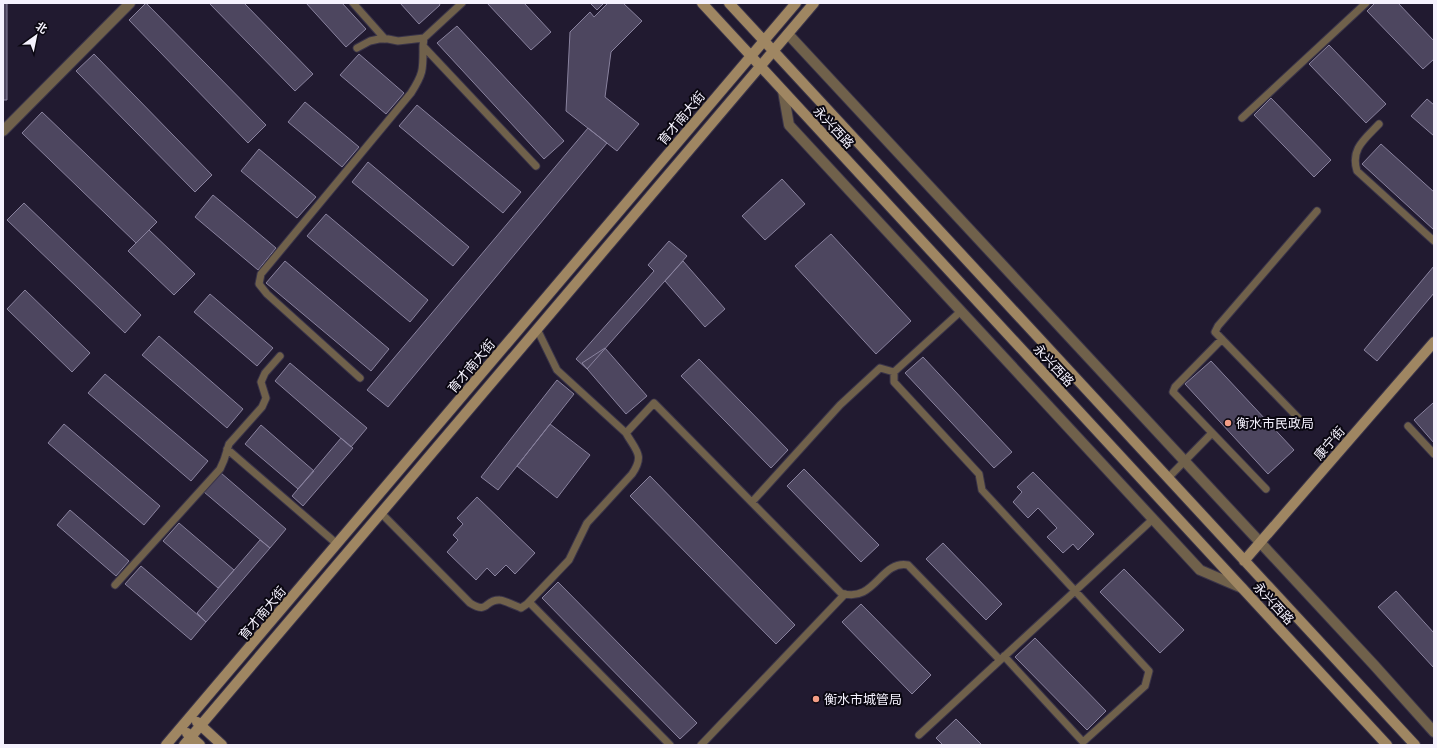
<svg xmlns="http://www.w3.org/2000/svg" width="1437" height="748" viewBox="0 0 1437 748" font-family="'Varela Round','Noto Sans SC',sans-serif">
	<rect width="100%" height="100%" fill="#211a30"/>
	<path fill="#4d465f" stroke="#89829e" d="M3 3H7V100H3Z
		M146 3 266 125 248 143 129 20Z
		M209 3H244L313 74 295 91Z
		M306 3H342L366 29 346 47Z
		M400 3H439L440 5 419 24Z
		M487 3H524L551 32 531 50Z
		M590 3H604L597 10Z
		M608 3H623L642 21 611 52 605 97 639 124 617 151 566 111 570 32 590 12 594 17Z
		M1375 3H1398L1434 41V59L1423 69 1367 11Z
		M457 26 564 141 544 159 437 43Z
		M1329 45 1386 104 1366 123 1309 64Z
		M94 54 212 175 195 192 76 71Z
		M359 54 404 93 386 114 340 75Z
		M1271 98 1331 160 1314 177 1254 115Z
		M1427 99 1434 105V136L1411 116Z
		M305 102 359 147 342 167 288 122Z
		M417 105 521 192 503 213 399 126Z
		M42 112 157 222 136 243 22 133Z
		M588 128 607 143 388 407 367 390Z
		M1381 144 1434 192V230L1362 164Z
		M259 149 316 197 297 218 241 171Z
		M368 162 469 247 453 266 352 182Z
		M782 179 805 204 765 240 742 216Z
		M213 195 276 248 258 270 195 217Z
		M24 203 141 315 125 333 7 220Z
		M326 214 428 300 410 322 307 236Z
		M149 230 195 274 174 295 128 251Z
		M831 234 911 321 876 354 795 266Z
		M669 241 687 256 587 369 576 359 654 271 648 265Z
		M285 261 389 349 371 371 266 283Z
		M683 261 725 309 705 327 665 281Z
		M1434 266V293L1377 361 1364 350Z
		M25 290 90 353 72 372 7 309Z
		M210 294 273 348 257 366 194 312Z
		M159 336 243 409 227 428 142 355Z
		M605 348 647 396 626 414 582 363Z
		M923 357 1012 452 994 468 905 373Z
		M699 359 788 450 771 468 681 376Z
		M1211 361 1294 450 1268 474 1185 384Z
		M290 363 367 428 351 447 275 381Z
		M105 374 208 461 191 481 88 393Z
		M557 380 574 394 498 490 481 477Z
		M1433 403 1434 404V443L1414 420Z
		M64 424 160 506 144 525 48 443Z
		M550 424 590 455 557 498 517 466Z
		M261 425 314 471 298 489 245 444Z
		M341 438 353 448 303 506 292 496Z
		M804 469 879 545 861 562 787 486Z
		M1033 472 1094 534 1078 550 1073 544 1063 553 1047 537 1057 528 1038 508 1028 518 1013 502 1022 492 1017 487Z
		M221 473 286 529 270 548 204 492Z
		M650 476 795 625 776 644 630 496Z
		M477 497 535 553 515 574 506 565 495 576 487 568 476 580 447 552 458 540 453 535 463 524 457 518Z
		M70 510 129 561 116 576 57 525Z
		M179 523 234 570 218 588 163 541Z
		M260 540 270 548 206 622 197 613Z
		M943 543 1002 604 986 620 926 559Z
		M141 566 206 622 191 640 125 584Z
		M1124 569 1184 630 1160 653 1100 592Z
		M558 582 697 723 680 739 542 598Z
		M1396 591 1434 633V668L1378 607Z
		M861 604 931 675 912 694 842 622Z
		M1035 638 1106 711 1087 730 1015 657Z
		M956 719 982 745H943L936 738Z"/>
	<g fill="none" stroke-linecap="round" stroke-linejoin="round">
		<defs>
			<path id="lane" d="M353 3 385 39
				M424 38 423 46 536 166
				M357 48 370 41 379 39H388L398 41 424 38 462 3
				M1242 118 1366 3
				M1379 124C1365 139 1350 149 1357 171L1434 241
				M537 329 557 370 626 433 654 403 841 593C875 604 880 560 908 565L1000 660
				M1222 339 1175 387 1173 392 1266 489
				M894 372V382L979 474 982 490 1149 671 1145 686 1083 742 1004 656
				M360 378 267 294 259 284 261 274 411 93C424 73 423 69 423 46
				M1306 426 1215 332 1218 326 1317 211
				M1408 426 1434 454
				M227 449 337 544
				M1168 478 1212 433
				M752 502 840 405 880 368 894 372 961 311
				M381 513 470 603C489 615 484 599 500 600 503 600 516 606 521 608L527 604 569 560 587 523 632 474C645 455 636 451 626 433
				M115 585 220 469 224 460 229 444 262 407 266 398 261 382 265 373 280 356
				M529 602 670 745
				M919 735 1153 519
				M701 745 845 594"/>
			<path id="street" d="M788 34 1374 665 1434 732
				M783 91 789 125 1200 570 1242 588
				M3 131 130 3"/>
			<path id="secondary" d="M702 3 1387 745
				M729 3 1415 745
				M1244 561 1434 342
				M197 722 222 745
				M187 733 200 745
				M166 745 796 3
				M184 745 814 3"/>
		</defs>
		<use href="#lane" stroke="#3a3449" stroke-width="9"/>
		<use href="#street" stroke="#3a3449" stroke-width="12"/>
		<use href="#secondary" stroke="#3a3449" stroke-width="12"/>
		<use href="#lane" stroke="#70614b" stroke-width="7"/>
		<use href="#street" stroke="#70614b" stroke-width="10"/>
		<use href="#secondary" stroke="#9f8662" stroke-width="10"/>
	</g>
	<g fill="#f49e86" stroke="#0a0711" stroke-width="1.5">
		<circle cx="1228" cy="423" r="4"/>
		<circle cx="816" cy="699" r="4"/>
	</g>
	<g text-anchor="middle" stroke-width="4" stroke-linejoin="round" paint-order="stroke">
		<g font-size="13" fill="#f5f2fe" stroke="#0a0711">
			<text transform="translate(681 118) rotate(-50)" y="5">育才南大街</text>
			<text transform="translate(834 127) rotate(47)" y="5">永兴西路</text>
			<text transform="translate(1054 365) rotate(47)" y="5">永兴西路</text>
			<text transform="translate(471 366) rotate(-50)" y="5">育才南大街</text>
			<text transform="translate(1329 443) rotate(-49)" y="5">康宁街</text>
			<text transform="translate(1274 603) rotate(47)" y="5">永兴西路</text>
			<text transform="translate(262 613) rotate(-50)" y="5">育才南大街</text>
		</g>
		<g font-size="13" fill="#f5f2fe" stroke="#0a0711" text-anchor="start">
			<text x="1236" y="428">衡水市民政局</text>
			<text x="824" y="704">衡水市城管局</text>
		</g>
	</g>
	<rect width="1437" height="748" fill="none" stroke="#f5f2fe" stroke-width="8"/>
	<g transform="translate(36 36) rotate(33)" stroke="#0a0711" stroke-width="3" paint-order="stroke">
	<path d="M0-3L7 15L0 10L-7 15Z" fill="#f5f2fe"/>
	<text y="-6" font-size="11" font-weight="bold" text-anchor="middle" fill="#f5f2fe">北</text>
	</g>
</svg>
